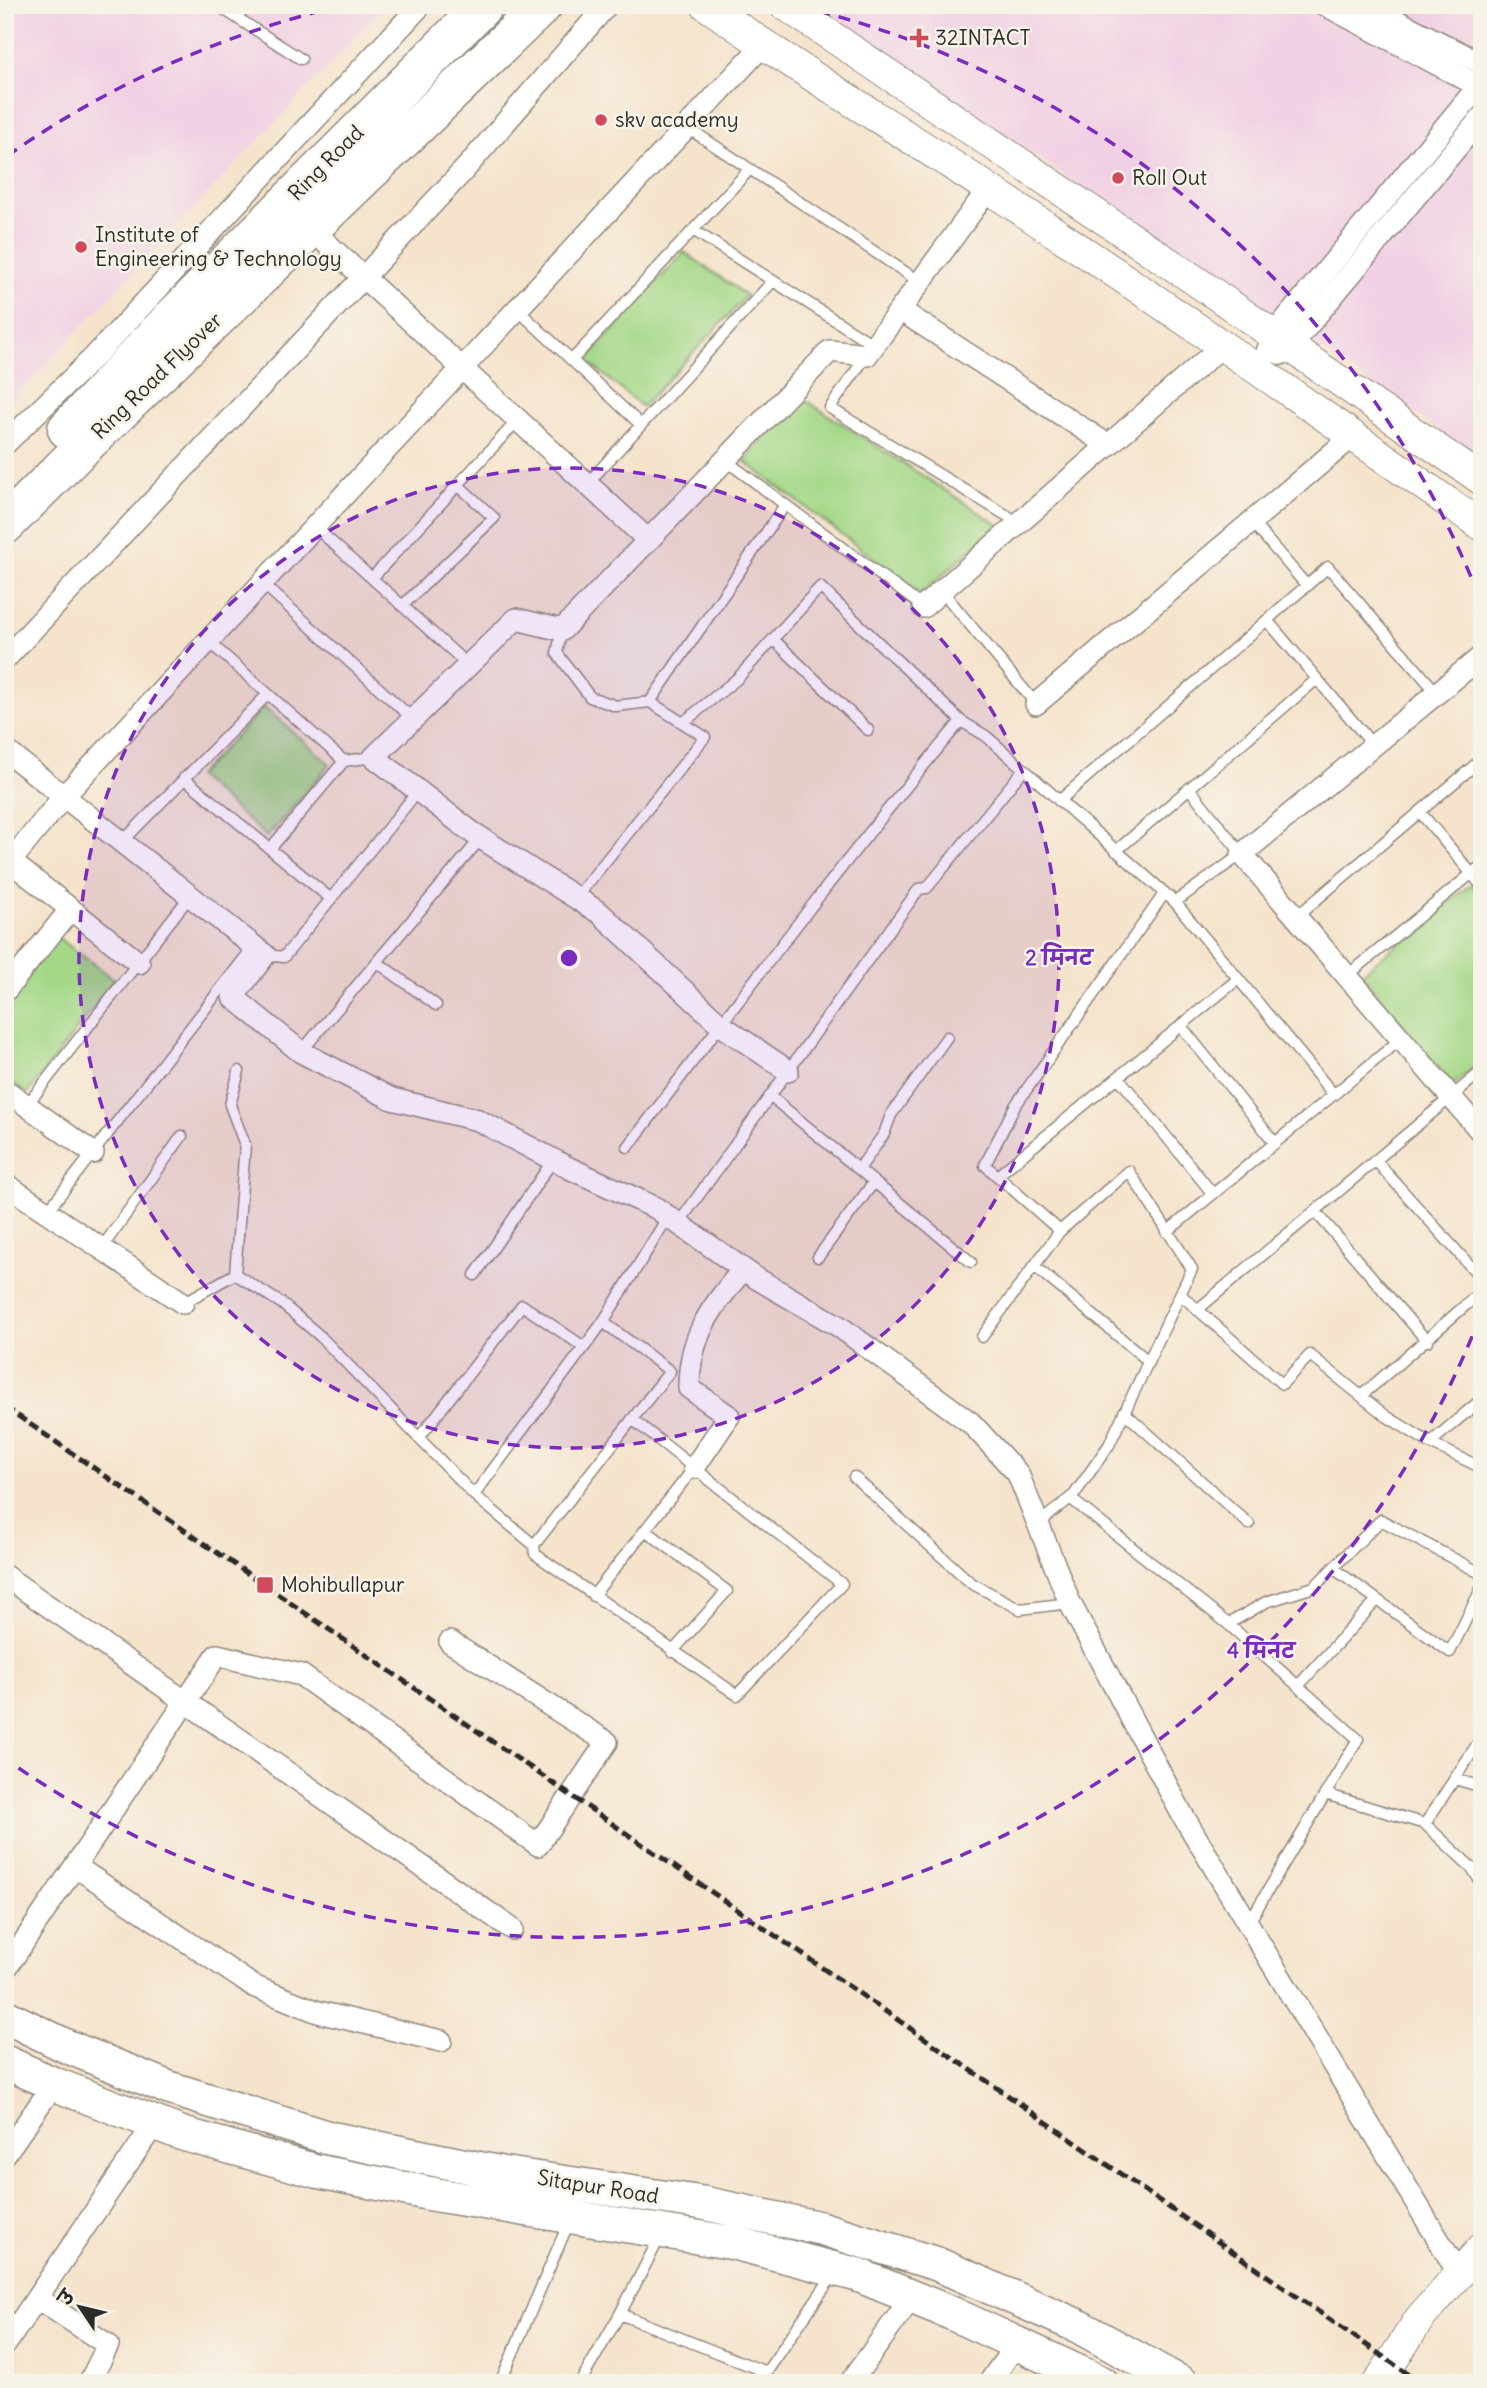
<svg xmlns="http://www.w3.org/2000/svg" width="1487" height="2388" viewBox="0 0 1487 2388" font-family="Delius,'Playpen Sans Deva',sans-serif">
	<rect width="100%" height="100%" fill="#f7f3e8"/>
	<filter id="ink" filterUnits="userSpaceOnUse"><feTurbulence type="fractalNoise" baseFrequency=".0143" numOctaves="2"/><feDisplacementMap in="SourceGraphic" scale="14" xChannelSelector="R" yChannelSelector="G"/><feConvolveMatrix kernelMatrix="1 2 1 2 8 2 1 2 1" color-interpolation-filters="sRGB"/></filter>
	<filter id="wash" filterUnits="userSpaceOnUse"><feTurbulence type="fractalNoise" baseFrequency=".00686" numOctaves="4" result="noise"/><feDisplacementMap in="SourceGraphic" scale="28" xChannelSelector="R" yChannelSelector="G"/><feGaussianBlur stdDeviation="1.57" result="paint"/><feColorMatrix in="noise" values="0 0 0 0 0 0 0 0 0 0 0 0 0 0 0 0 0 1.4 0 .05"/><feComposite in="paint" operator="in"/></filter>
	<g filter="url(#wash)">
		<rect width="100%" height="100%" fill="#f5e3cb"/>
		<path fill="#f1d0e4" d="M5 5H386L5 408Z
			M818 5H1482V459L915 74Z"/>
		<path fill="#a4d887" stroke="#688259" stroke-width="2" d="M684 252 747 296 642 407 586 360Z
			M802 398 999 525 921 594 744 461Z
			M264 707 330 764 267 837 197 776Z
			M1471 884 1482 897V1061L1453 1085 1361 974Z
			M57 937 115 980 27 1094 5 1078V1005Z"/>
	</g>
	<g filter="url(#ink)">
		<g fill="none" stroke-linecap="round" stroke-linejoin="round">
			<defs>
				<path id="lane" d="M217 5 301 59
					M685 126 920 282
					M693 230 874 345
					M517 309 641 425
					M867 355 830 408 1019 523
					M572 360 750 169
					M725 460 923 607
					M587 484 773 281
					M1251 521 1307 586
					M315 527 468 665
					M372 578 518 420
					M262 583 413 719
					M941 590 1036 704
					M402 606 494 518 458 485
					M1267 620 1373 745
					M562 630 557 653 590 697 616 706 650 702 785 505
					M773 639 868 730
					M208 641 344 761
					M684 722 738 678 820 587 961 721 986 736 1175 902 1334 1095
					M184 778 331 899
					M1059 801 1328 567 1437 693
					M1420 812 1482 886
					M122 842 268 694
					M270 849 344 761 374 757
					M1116 851 1317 679
					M576 898 705 737 650 702
					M1175 902 1242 854 1189 788
					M1296 917 1482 759
					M265 955 284 957 418 791
					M377 962 436 1005
					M1347 976 1482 865
					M1181 1026 1275 1143
					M301 1052 481 838
					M1118 1077 1213 1194
					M770 1096 971 1262
					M27 1105 190 896
					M628 1147C737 1003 845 858 961 721
					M1375 1160 1482 1279
					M859 1169 884 1134 891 1115 947 1037
					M997 1176 1238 979
					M1315 1211 1427 1341
					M46 1213 254 946
					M678 1224 919 889 927 888 1024 769
					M1060 1231 985 1165 1015 1106 1164 894
					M1167 1232 1401 1039
					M101 1249 182 1136
					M818 1257 874 1182
					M1034 1266 1147 1360
					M235 1274 281 1303 320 1336 474 1495 534 1545 535 1554 737 1695 842 1584 632 1419
					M475 1275 553 1160
					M1180 1294 1282 1384 1310 1355 1386 1416 1430 1443 1482 1468
					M183 1303 235 1274 245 1145 230 1105 239 1071
					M1197 1310 1482 1071
					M982 1337 1060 1231 1129 1171 1192 1269 1109 1445 1074 1495 1038 1524
					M1361 1396 1482 1291
					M1124 1412 1249 1524
					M419 1438 522 1305 584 1347
					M1430 1443 1482 1399
					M854 1477 971 1583 1020 1609 1070 1603
					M474 1495 603 1322 668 1217
					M1070 1498 1228 1624 1358 1739 1248 1924
					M645 1530 727 1591 672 1652
					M534 1545 670 1371 603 1322
					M1333 1568 1450 1652 1482 1587
					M593 1596 694 1468
					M1228 1624 1266 1602 1314 1587 1381 1520 1482 1574
					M1298 1686 1377 1600
					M1455 1779 1482 1787
					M1325 1794 1425 1824 1472 1868 1482 1884
					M1425 1824 1480 1740
					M661 2235 620 2314 766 2372
					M500 2383 569 2222
					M580 2383 620 2314
					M759 2383 835 2272"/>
				<path id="street" d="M1325 5 1482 88
					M1366 5 1482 64
					M310 228 648 540
					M900 310 1108 445
					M1281 354 1290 347 1482 117
					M1260 371 1273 335 1482 82
					M5 444 95 356 421 5
					M923 607 1223 345
					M1482 656 1242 854 1482 1133
					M5 659 465 169 607 5
					M1036 704 1353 436
					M5 750 265 955 233 997 301 1052 392 1099 478 1120 569 1168 656 1208 756 1278 840 1327 971 1423 1018 1474 1070 1603 1182 1814 1459 2274
					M11 862 139 963
					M5 868 64 796 763 45
					M5 991 70 910
					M788 1071 721 1025 600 913 473 833 374 757 516 619 562 630 830 351 867 355 989 188
					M5 1090 93 1153
					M5 1184 183 1303
					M694 1468 729 1416 689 1388C689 1335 711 1309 743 1269
					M5 1576 512 1929
					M75 1866 253 1986 318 2012 441 2041
					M5 1970 217 1655 301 1675 538 1845 607 1742 450 1642
					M5 2154 54 2084
					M37 2298 108 2345 89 2383
					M5 2345 155 2123
					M850 2383 912 2297
					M989 2383 1017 2343"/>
				<path id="secondary" d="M706 5C798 70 895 127 989 189 1156 298 1319 412 1482 526
					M785 5 1193 279 1482 480
					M1378 2383 1420 2318 1482 2248"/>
				<path id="primary" d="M5 2016 66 2046 169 2088 329 2138 501 2173 703 2203 820 2228 937 2264 1078 2326 1181 2383
					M5 2062 54 2084 183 2134 316 2171 437 2195 734 2243 858 2275 951 2313 1102 2383"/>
				<path id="highway" d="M67 429 168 322 484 5
					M5 525 82 448 543 5"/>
			</defs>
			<use href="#lane" stroke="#90877b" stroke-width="13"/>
			<use href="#street" stroke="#90877b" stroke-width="24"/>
			<use href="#secondary" stroke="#90877b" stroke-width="32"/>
			<use href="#primary" stroke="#90877b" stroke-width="36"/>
			<use href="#highway" stroke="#90877b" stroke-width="41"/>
			<use href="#lane" stroke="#fff" stroke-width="10"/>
			<use href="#street" stroke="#fff" stroke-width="21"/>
			<use href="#secondary" stroke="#fff" stroke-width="30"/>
			<use href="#primary" stroke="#fff" stroke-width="33"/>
			<use href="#highway" stroke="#fff" stroke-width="38"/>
			<path stroke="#2b2b2b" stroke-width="5" stroke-dasharray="10 5" stroke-linecap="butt" d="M5 1407 1003 2092 1421 2383"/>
		</g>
	</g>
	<circle cx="569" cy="958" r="490" fill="#7b2cbf" fill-opacity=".12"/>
	<g fill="none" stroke="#7b2cbf" stroke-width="3.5" stroke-dasharray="12 9">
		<circle cx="569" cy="958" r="490"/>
		<path d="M1480 1317A979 979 0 0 1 7 1760M7 156A979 979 0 0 1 340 6M798 6A979 979 0 0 1 1480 599"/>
	</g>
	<g fill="#d1495b" stroke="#f7f3e8" stroke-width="2.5">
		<path d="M915.5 27.5h7v7h7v7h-7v7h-7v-7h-7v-7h7z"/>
		<circle cx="601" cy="120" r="7"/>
		<circle cx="1118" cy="178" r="7"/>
		<circle cx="81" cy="247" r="7"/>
		<rect x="256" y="1576" width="18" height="18" rx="3.5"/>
	</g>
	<g text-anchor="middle" stroke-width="5" stroke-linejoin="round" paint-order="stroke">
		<g font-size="21" fill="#2b2b2b" stroke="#f7f3e8" text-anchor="start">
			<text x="935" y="45">32INTACT</text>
			<text x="615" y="127">skv academy</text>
			<text x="1132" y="185">Roll Out</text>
			<text x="95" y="242">Institute of<tspan x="95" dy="24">Engineering &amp; Technology</tspan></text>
			<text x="281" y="1592">Mohibullapur</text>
		</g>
		<g font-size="21" fill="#2b2b2b" stroke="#f7f3e8">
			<text transform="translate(326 163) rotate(-45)" y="7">Ring Road</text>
			<text transform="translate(157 376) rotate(-44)" y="7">Ring Road Flyover</text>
			<text transform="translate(598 2187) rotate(9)" y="7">Sitapur Road</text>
		</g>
	</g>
	<circle cx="569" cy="958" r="10" fill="#7b2cbf" stroke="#f7f3e8" stroke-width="3.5"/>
	<g font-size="21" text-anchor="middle" font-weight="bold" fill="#7b2cbf" stroke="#f7f3e8" stroke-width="5" stroke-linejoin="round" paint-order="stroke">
		<text x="1059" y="965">2 मिनट</text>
		<text x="1261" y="1658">4 मिनट</text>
	</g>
	<rect width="1487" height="2388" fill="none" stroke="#f7f3e8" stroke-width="28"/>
	<g transform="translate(80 2307) rotate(305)" stroke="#f7f3e8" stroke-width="5" paint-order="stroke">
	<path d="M0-5L12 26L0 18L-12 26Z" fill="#2b2b2b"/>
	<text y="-10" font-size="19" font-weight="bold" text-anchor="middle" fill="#2b2b2b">उ</text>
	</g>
</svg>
